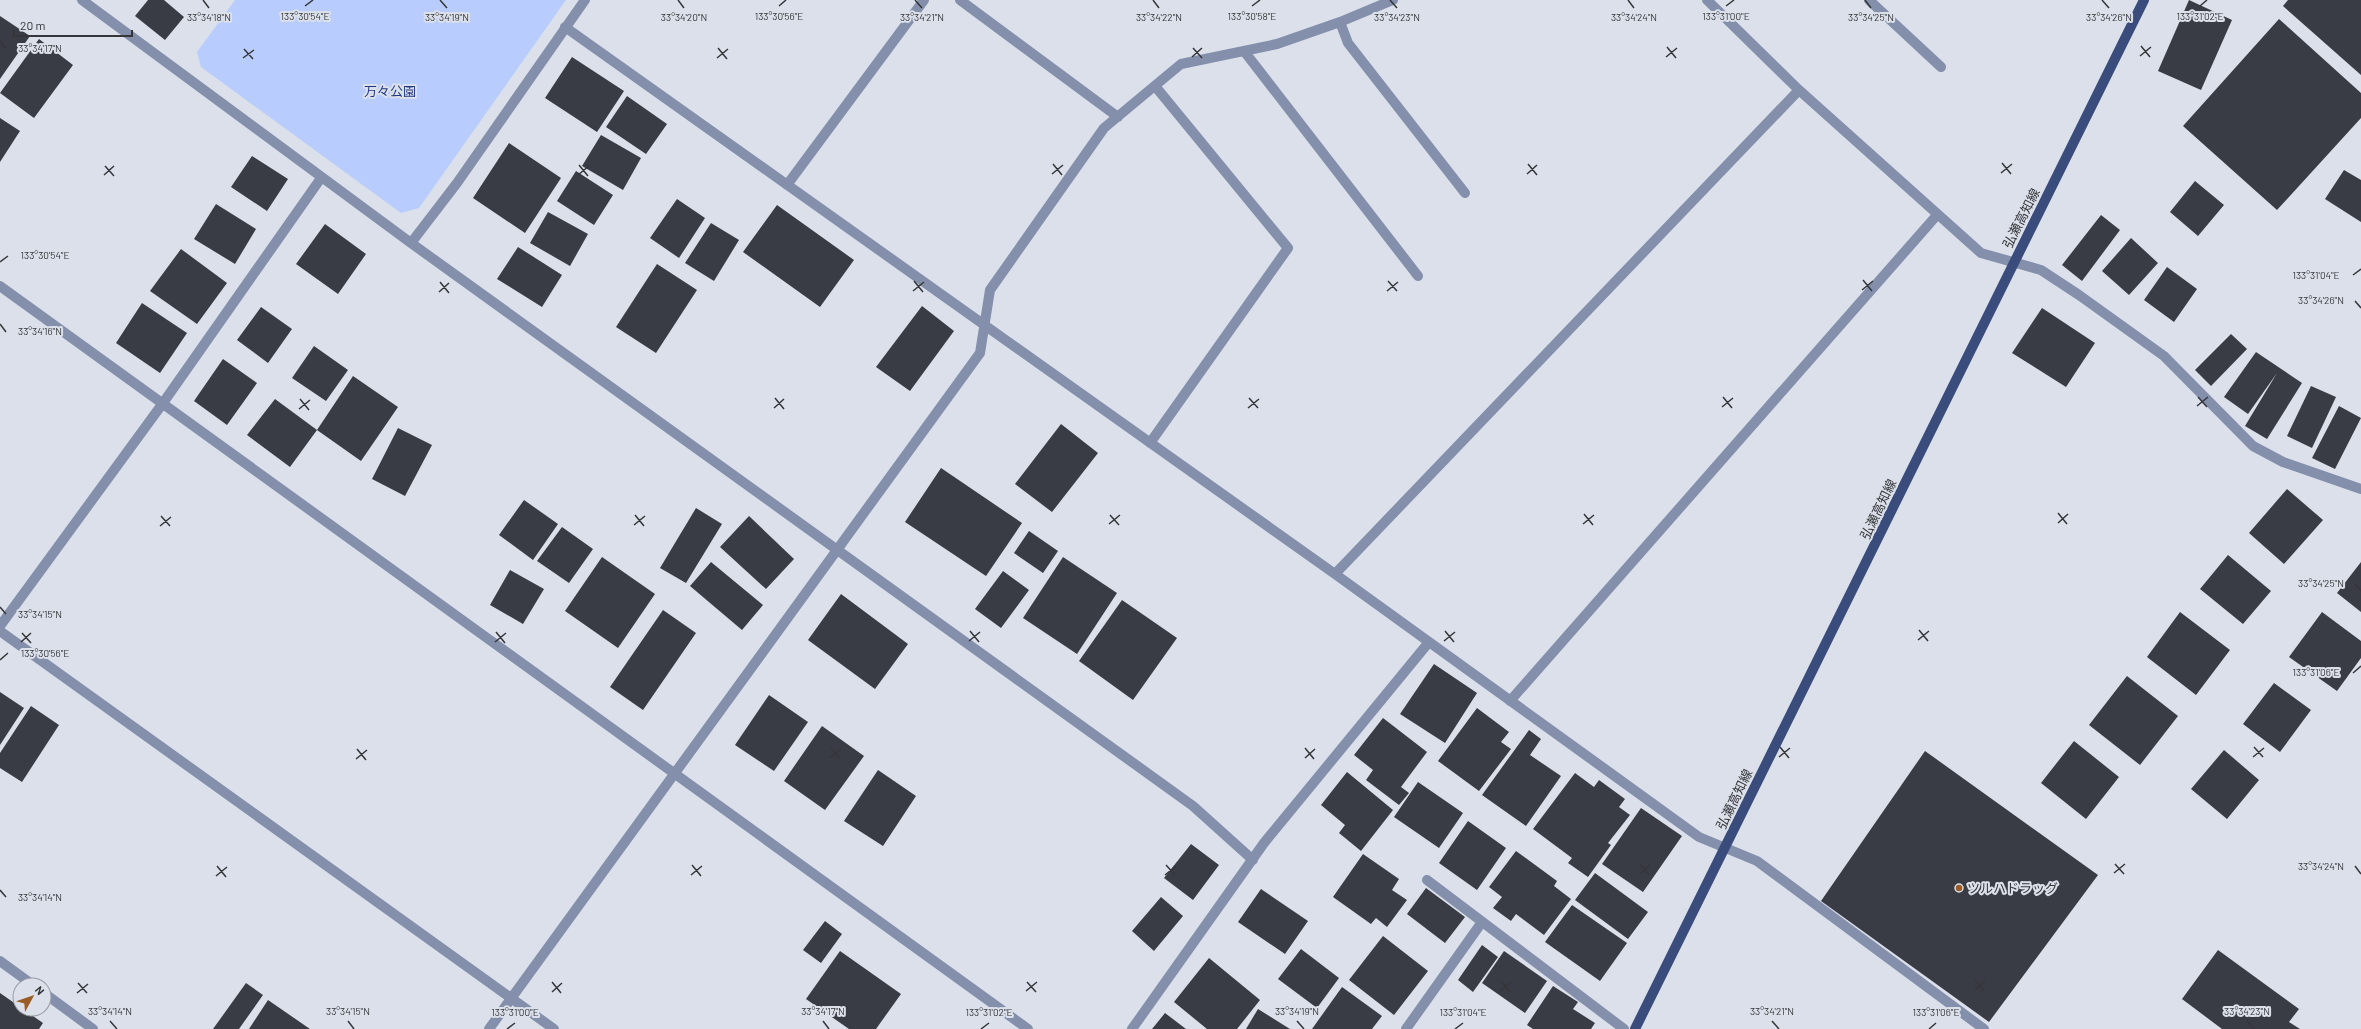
<svg xmlns="http://www.w3.org/2000/svg" width="2361" height="1029" viewBox="0 0 2361 1029" font-family="Barlow,'Noto Sans JP',sans-serif">
	<rect width="100%" height="100%" fill="#dbe0ea"/>
	<path fill="#b8cdfd" d="M235 0H566L419 208 401 213 201 67 197 52Z"/>
	<path fill="#393c45" d="M148 0H164L184 17 165 40 135 16Z
		M2189 0 2232 20 2201 90 2158 71Z
		M2288 0H2361V75L2283 6Z
		M0 16 30 36 0 79Z
		M2279 19 2361 93V118L2277 210 2183 126Z
		M39 39 73 65 34 118 0 93Z
		M572 57 624 91 597 132 545 98Z
		M627 96 667 124 646 154 606 127Z
		M0 118 20 131 0 162Z
		M601 135 641 158 623 190 582 166Z
		M509 143 561 178 525 233 473 198Z
		M252 156 288 179 267 211 231 187Z
		M2344 170 2361 180V222L2325 199Z
		M576 171 613 195 594 225 557 201Z
		M2195 181 2224 205 2198 236 2170 212Z
		M677 199 705 218 679 258 650 238Z
		M216 204 256 229 235 264 194 239Z
		M777 205 854 260 820 307 743 252Z
		M548 212 588 234 570 266 530 243Z
		M2101 215 2120 230 2082 281 2062 265Z
		M711 223 739 240 714 281 685 263Z
		M325 224 366 254 338 294 296 264Z
		M2131 238 2158 263 2129 295 2102 271Z
		M518 247 562 275 542 307 497 279Z
		M181 249 227 283 197 324 150 291Z
		M657 264 697 290 656 353 616 327Z
		M2167 267 2197 289 2174 322 2144 300Z
		M142 303 187 333 160 373 116 343Z
		M922 306 954 331 910 391 876 367Z
		M261 307 292 329 268 363 237 340Z
		M2042 308 2095 343 2066 387 2012 353Z
		M2231 334 2247 349 2211 386 2195 370Z
		M314 346 348 370 326 401 292 378Z
		M2256 352 2302 383 2267 439 2245 426 2277 373 2248 414 2224 397Z
		M223 359 257 383 227 425 194 401Z
		M353 376 398 407 361 461 317 430Z
		M2311 386 2336 397 2312 448 2287 436Z
		M275 399 317 430 290 467 247 435Z
		M2339 406 2361 418 2335 469 2312 458Z
		M1061 424 1098 453 1052 512 1015 484Z
		M398 428 432 445 405 496 372 479Z
		M941 468 1022 523 986 576 905 522Z
		M2287 489 2323 520 2284 564 2249 533Z
		M524 500 558 524 533 560 499 535Z
		M696 508 722 524 686 583 660 568Z
		M749 516 794 559 766 589 720 547Z
		M562 527 593 549 569 583 537 561Z
		M1029 531 1058 551 1043 573 1014 553Z
		M2228 555 2271 591 2243 624 2200 589Z
		M602 557 655 594 618 648 565 611Z
		M1063 557 1117 593 1077 654 1023 618Z
		M711 562 763 605 742 630 690 586Z
		M2361 562V612L2337 593Z
		M510 570 544 589 523 624 490 605Z
		M1003 571 1029 590 1001 628 975 609Z
		M841 594 908 644 875 689 808 640Z
		M1122 600 1177 638 1133 700 1079 661Z
		M663 610 696 633 643 710 610 687Z
		M2180 612 2230 650 2196 695 2147 657Z
		M2322 612 2361 641V658L2337 691 2289 657Z
		M1434 664 1477 693 1445 743 1400 714Z
		M2127 676 2178 716 2140 765 2089 725Z
		M2274 683 2311 710 2280 752 2243 724Z
		M0 692 24 708 0 745Z
		M769 695 808 722 774 771 735 745Z
		M31 706 59 725 22 782 0 768V753Z
		M1477 708 1509 732 1501 742 1511 749 1479 791 1438 761Z
		M1383 718 1427 752 1401 787 1409 793 1399 805 1366 780 1373 770 1354 755Z
		M822 726 864 756 825 810 784 781Z
		M1529 730 1541 739 1530 755 1561 776 1526 826 1482 795Z
		M2074 741 2119 777 2086 819 2041 783Z
		M2224 750 2259 780 2227 819 2191 789Z
		M1925 751 2098 875 1989 1022 1821 901Z
		M878 770 916 796 883 846 844 821Z
		M1347 772 1393 810 1361 851 1339 833 1345 825 1321 805Z
		M1575 773 1594 787 1599 780 1625 799 1619 807 1630 815 1608 843 1611 845 1588 877 1568 863 1572 858 1533 829Z
		M1418 782 1463 813 1439 848 1394 817Z
		M1641 808 1682 836 1643 892 1602 864Z
		M1468 821 1506 848 1477 890 1439 863Z
		M1191 844 1219 865 1193 900 1164 878Z
		M1516 851 1557 881 1554 886 1571 899 1544 935 1516 914 1511 921 1493 908 1502 897 1489 887Z
		M1363 854 1399 879 1392 890 1407 900 1387 927 1376 918 1371 924 1333 897Z
		M1595 873 1648 912 1628 939 1575 900Z
		M1426 888 1465 917 1445 943 1407 914Z
		M1261 889 1308 921 1285 954 1238 922Z
		M1161 897 1183 916 1154 951 1132 931Z
		M1572 905 1627 943 1600 981 1545 942Z
		M825 921 842 934 821 963 803 950Z
		M1383 936 1428 971 1394 1015 1349 980Z
		M1482 945 1498 957 1473 992 1458 980Z
		M1301 949 1339 978 1317 1008 1278 979Z
		M2218 950 2299 1009 2289 1022 2300 1029H2222L2182 999Z
		M840 951 901 994 876 1029H849L806 999Z
		M1504 951 1547 981 1525 1013 1482 983Z
		M1209 958 1260 1000 1237 1029H1207L1174 1002Z
		M246 983 263 995 239 1029H213Z
		M1553 986 1578 1002 1573 1009 1595 1023 1591 1029H1533L1527 1025Z
		M1342 987 1382 1016 1372 1029H1312Z
		M0 993 43 1023 39 1029H0Z
		M268 1000 310 1029H249Z
		M1258 1009 1290 1029H1246Z
		M1165 1013 1186 1029H1152Z"/>
	<g fill="none" stroke-linecap="round" stroke-linejoin="round">
		<path stroke="#838fab" stroke-width="10" d="M82 0 411 243 1193 806 1253 860
			M960 0 1118 117
			M1707 0 1799 90 1981 253 2041 270 2079 295 2164 356 2253 446 2283 462 2361 489
			M1869 0 1941 67
			M1340 22 1348 43 1465 193
			M565 27 1335 574 1699 837 1757 861 1984 1029
			M1244 51 1418 276
			M787 185 924 0
			M411 243 457 183 585 0
			M0 286 1028 1029
			M1150 443 1288 248 1155 86
			M1335 574 1799 90
			M0 626 163 403 321 178
			M0 631 554 1029
			M1510 701 1937 215
			M1427 880 1624 1029
			M0 961 33 985
			M44 993 93 1029
			M489 1029 980 353 990 290 1104 128 1181 64 1277 44 1340 22 1393 0
			M1132 1029 1264 843 1429 642
			M1406 1029 1482 922"/>
		<path stroke="#3a4c7b" stroke-width="10" d="M1635 1029 2144 0"/>
	</g>
	<path fill="none" stroke="#35363a" stroke-width="1.5" d="M203 0 209 8M440 0 447 8M678 0 684 8M915 0 922 8M1153 0 1159 8M1390 0 1397 8M1628 0 1634 8M1865 0 1871 8M2102 0 2109 8M305 6 313 0M779 6 786 0M1252 6 1260 0M1726 6 1734 0M2200 6 2207 0M0 41 6 49M2141 46 2150 57M1667 47 1676 58M718 48 727 59M1193 48 1202 58M244 49 253 59M2140 56 2151 47M1192 57 1202 48M1666 57 1677 48M243 58 254 50M717 58 728 49M2002 163 2011 174M1053 164 1062 175M1528 164 1537 175M579 165 588 176M105 166 114 176M2001 173 2012 164M1052 174 1063 165M1527 174 1537 165M104 175 114 166M578 175 589 166M0 262 8 256M2353 275 2361 269M1863 280 1872 291M914 281 923 292M1388 281 1397 291M440 282 449 293M1862 290 1873 281M913 291 924 282M1387 291 1398 282M439 292 449 283M2355 301 2361 308M0 324 6 332M1723 397 1732 408M2198 397 2207 407M775 398 784 409M1249 398 1258 408M300 399 309 410M2197 406 2208 397M1722 407 1733 398M774 408 784 399M1248 408 1259 399M299 409 310 400M2058 513 2067 524M1584 514 1593 525M635 515 644 526M1110 515 1119 525M161 516 170 526M2058 523 2068 514M1109 524 1120 515M1583 524 1594 515M634 525 645 516M160 526 171 517M2355 584 2361 591M0 607 6 614M1919 630 1928 641M970 631 979 642M1445 631 1454 642M496 632 505 643M22 633 31 643M1918 640 1929 631M969 641 980 632M1444 641 1455 632M21 642 31 633M495 642 506 633M0 660 8 653M2353 673 2361 666M1780 747 1789 758M2254 747 2263 757M831 748 840 759M1305 748 1314 759M357 749 366 760M1779 757 1790 748M2253 757 2264 748M830 758 841 749M1305 758 1315 749M356 759 367 750M1640 864 1649 875M2115 864 2124 874M692 865 701 876M1166 865 1175 875M217 866 226 877M2355 866 2361 874M2114 873 2125 864M1640 874 1650 865M691 875 702 866M1165 875 1176 866M216 876 227 867M0 890 6 897M1975 980 1984 991M1501 981 1510 992M552 982 561 993M1027 982 1036 992M78 983 87 993M1975 990 1985 981M1026 991 1037 982M1500 991 1511 982M552 992 562 983M77 993 88 984M110 1021 117 1029M348 1021 354 1029M823 1021 829 1029M1297 1021 1304 1029M1772 1021 1779 1029M2247 1021 2254 1029M507 1029 515 1023M981 1029 989 1023M1455 1029 1463 1023M1929 1029 1936 1023"/>
	<circle fill="#9b5b25" stroke="#dbe0ea" stroke-width="1.5" cx="1959" cy="888" r="4"/>
	<g text-anchor="middle" stroke-width="4" stroke-linejoin="round" paint-order="stroke">
		<g font-size="13" fill="#223982" stroke="#dbe0ea">
			<text x="390" y="96">万々公園</text>
		</g>
		<g font-size="13" fill="#35363a" stroke="#dbe0ea">
			<text transform="translate(2021 218) rotate(-63)" y="5">弘瀬高知線</text>
			<text transform="translate(1878 509) rotate(-64)" y="5">弘瀬高知線</text>
			<text transform="translate(1734 799) rotate(-64)" y="5">弘瀬高知線</text>
		</g>
		<g font-size="13" fill="#35363a" stroke="#dbe0ea" text-anchor="start">
			<text x="1967" y="893">ツルハドラッグ</text>
		</g>
	</g>
	<g font-size="10" text-anchor="middle" fill="#35363a" stroke="#dbe0ea" stroke-width="4" stroke-linejoin="round" paint-order="stroke">
		<text x="305" y="20">133°30'54"E</text>
		<text x="779" y="20">133°30'56"E</text>
		<text x="1252" y="20">133°30'58"E</text>
		<text x="1726" y="20">133°31'00"E</text>
		<text x="2200" y="20">133°31'02"E</text>
		<text x="209" y="21">33°34'18"N</text>
		<text x="447" y="21">33°34'19"N</text>
		<text x="684" y="21">33°34'20"N</text>
		<text x="922" y="21">33°34'21"N</text>
		<text x="1159" y="21">33°34'22"N</text>
		<text x="1397" y="21">33°34'23"N</text>
		<text x="1634" y="21">33°34'24"N</text>
		<text x="1871" y="21">33°34'25"N</text>
		<text x="2109" y="21">33°34'26"N</text>
		<text x="40" y="52">33°34'17"N</text>
		<text x="45" y="259">133°30'54"E</text>
		<text x="2316" y="279">133°31'04"E</text>
		<text x="2321" y="304">33°34'26"N</text>
		<text x="40" y="335">33°34'16"N</text>
		<text x="2321" y="587">33°34'25"N</text>
		<text x="40" y="618">33°34'15"N</text>
		<text x="45" y="657">133°30'56"E</text>
		<text x="2316" y="676">133°31'06"E</text>
		<text x="2321" y="870">33°34'24"N</text>
		<text x="40" y="901">33°34'14"N</text>
		<text x="110" y="1015">33°34'14"N</text>
		<text x="348" y="1015">33°34'15"N</text>
		<text x="823" y="1015">33°34'17"N</text>
		<text x="1297" y="1015">33°34'19"N</text>
		<text x="1772" y="1015">33°34'21"N</text>
		<text x="2247" y="1015">33°34'23"N</text>
		<text x="515" y="1016">133°31'00"E</text>
		<text x="989" y="1016">133°31'02"E</text>
		<text x="1463" y="1016">133°31'04"E</text>
		<text x="1936" y="1016">133°31'06"E</text>
	</g>
	<g transform="translate(32 997) rotate(50)"><circle r="19" fill="#dbe0ea" stroke="#999ca4"/>
	<path d="M0-3L7 15L0 10L-7 15Z" fill="#9b5b25"/>
	<text y="-6" font-size="11" font-weight="bold" text-anchor="middle" fill="#35363a">N</text>
	</g>
	<path d="M14 30v6h118v-6" fill="none" stroke="#35363a" stroke-width="2"/>
	<text x="20" y="30" font-size="12" fill="#35363a" stroke="#dbe0ea" stroke-width="3" paint-order="stroke">20 m</text>
</svg>
